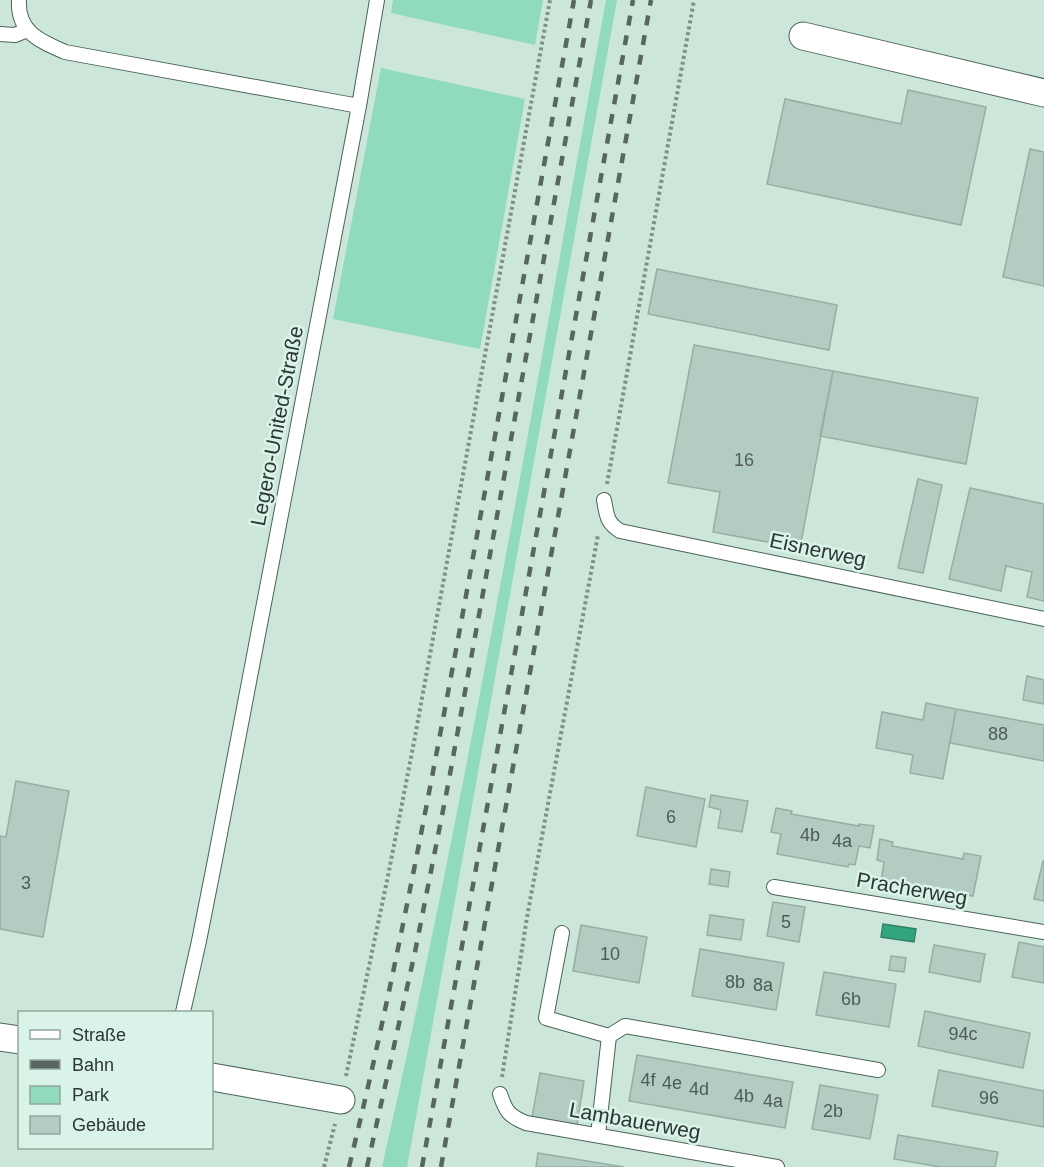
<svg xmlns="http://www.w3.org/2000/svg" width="1044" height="1167" viewBox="0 0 1044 1167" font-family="Helvetica,sans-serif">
	<rect width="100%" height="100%" fill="#cce6da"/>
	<path fill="#90dbbd" d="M393 0H543L535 45 391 13Z
		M606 0H617L407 1167H382C470 781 535 390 606 0Z
		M381 68 525 99 480 349 333 319Z"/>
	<path fill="#32a480" stroke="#308369" stroke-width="1.5" d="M883 924 916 929 914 942 881 937Z"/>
	<path fill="#b2ccc1" stroke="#95aea4" stroke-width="1.5" d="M908 90 986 107 961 225 767 184 785 99 901 124Z
		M1030 149 1044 152V286L1003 277Z
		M657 269 837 305 829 350 648 314Z
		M694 345 833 371 800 548 713 532 720 492 668 483Z
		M833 371 978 398 966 464 820 436Z
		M918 479 942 485 923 573 898 568Z
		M970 488 1044 504V601L1027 597 1032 572 1006 566 1001 591 949 579Z
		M1027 676 1044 680V704L1023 700Z
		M926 703 956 709 943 779 910 773 913 755 876 748 882 712 923 720Z
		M956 709 1044 725V761L950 743Z
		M16 781 69 791 43 937 0 929V836L6 837Z
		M646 787 705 799 696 847 637 836Z
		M711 795 748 801 742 832 718 828 721 810 709 807Z
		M776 808 792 811 791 814 859 826V824L874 826 870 848 859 846 855 865 849 864 848 867 777 854 781 834 771 832Z
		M880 839 893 842 892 846 963 859 964 853 981 856 973 896 947 891 946 893 881 882 884 862 877 860Z
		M1043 861H1044V901L1034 899Z
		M711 869 730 872 728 887 709 884Z
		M773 902 805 907 799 942 767 936Z
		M710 915 744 920 741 940 707 935Z
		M581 925 647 937 639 983 573 971Z
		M1019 942 1044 947V983L1012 977Z
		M934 945 985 954 980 982 929 972Z
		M700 949 784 963 776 1010 692 996Z
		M891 956 906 958 904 972 889 970Z
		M824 972 896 984 889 1027 816 1015Z
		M925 1011 1030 1033 1023 1068 918 1046Z
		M637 1055 793 1082 785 1128 629 1101Z
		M939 1070 1044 1091V1127L932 1106Z
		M540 1073 584 1081 577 1125 532 1117Z
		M820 1085 878 1095 870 1139 812 1129Z
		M898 1135 998 1152 995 1167H940L894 1159Z
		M538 1153 624 1167H536Z"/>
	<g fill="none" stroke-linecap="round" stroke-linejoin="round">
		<defs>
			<path id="lane" d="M19 0C17 32 40 41 65 52L359 106
				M0 34 15 35 27 30
				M604 500C607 515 606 522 620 531L1044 619
				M774 887 1044 932
				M562 933 546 1018 609 1036
				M183 1012 199 941 215 860 359 106 377 0
				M500 1094C506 1112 509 1116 526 1123L777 1167
				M598 1135 609 1036 625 1026 878 1070"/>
			<path id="street" d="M803 36 1044 93
				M0 1037 20 1040
				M212 1077 341 1100"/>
		</defs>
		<use href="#lane" stroke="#4b6359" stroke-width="16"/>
		<use href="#street" stroke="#4b6359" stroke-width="29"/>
		<path stroke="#7e9088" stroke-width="4" stroke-dasharray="3 3" stroke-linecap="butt" d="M607 484 694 0
			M346 1076 388 876 414 742 550 0
			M502 1077 527 917 598 535
			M324 1167 335 1124"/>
		<use href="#lane" stroke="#fff" stroke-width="14"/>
		<use href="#street" stroke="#fff" stroke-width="27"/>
		<path stroke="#586660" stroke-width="4.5" stroke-dasharray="10 10" stroke-linecap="butt" d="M349 1167C393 987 427 805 461 623 499 415 536 208 574 0
			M367 1167 415 952 448 785 591 0
			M422 1167 633 0
			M441 1167 651 0"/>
	</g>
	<g text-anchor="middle" stroke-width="5" stroke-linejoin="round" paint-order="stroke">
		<g font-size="18" fill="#4e5c56">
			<text x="744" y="466">16</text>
			<text x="998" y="740">88</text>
			<text x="671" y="823">6</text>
			<text x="810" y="841">4b</text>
			<text x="842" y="847">4a</text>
			<text x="26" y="889">3</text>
			<text x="786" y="928">5</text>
			<text x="610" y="960">10</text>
			<text x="735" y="988">8b</text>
			<text x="763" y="991">8a</text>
			<text x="851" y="1005">6b</text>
			<text x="963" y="1040">94c</text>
			<text x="648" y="1086">4f</text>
			<text x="672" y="1089">4e</text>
			<text x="699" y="1095">4d</text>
			<text x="744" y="1102">4b</text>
			<text x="989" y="1104">96</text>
			<text x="773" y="1107">4a</text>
			<text x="833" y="1117">2b</text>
		</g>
		<g font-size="21" fill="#2c3632" stroke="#d9f3e8">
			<text transform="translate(277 426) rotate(-79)" y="7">Legero-United-Straße</text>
			<text transform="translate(818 550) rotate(12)" y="7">Eisnerweg</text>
			<text transform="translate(912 889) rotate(10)" y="7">Pracherweg</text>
			<text transform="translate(635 1121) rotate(10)" y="7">Lambauerweg</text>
		</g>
	</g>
	<rect x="18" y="1011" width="195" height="138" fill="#d9f3e8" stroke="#94a79f" stroke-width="1.5"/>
	<rect x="30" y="1030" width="30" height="9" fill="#ffffff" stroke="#94a79f" stroke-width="1.5"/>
	<text x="72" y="1041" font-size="18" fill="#2c3632">Straße</text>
	<rect x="30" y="1060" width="30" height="9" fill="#586660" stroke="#94a79f" stroke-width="1.5"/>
	<text x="72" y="1071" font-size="18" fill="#2c3632">Bahn</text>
	<rect x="30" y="1086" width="30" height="18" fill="#90dbbd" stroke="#94a79f" stroke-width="1.5"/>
	<text x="72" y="1101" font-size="18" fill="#2c3632">Park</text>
	<rect x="30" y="1116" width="30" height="18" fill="#b2ccc1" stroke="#94a79f" stroke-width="1.5"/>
	<text x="72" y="1131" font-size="18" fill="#2c3632">Gebäude</text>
</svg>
